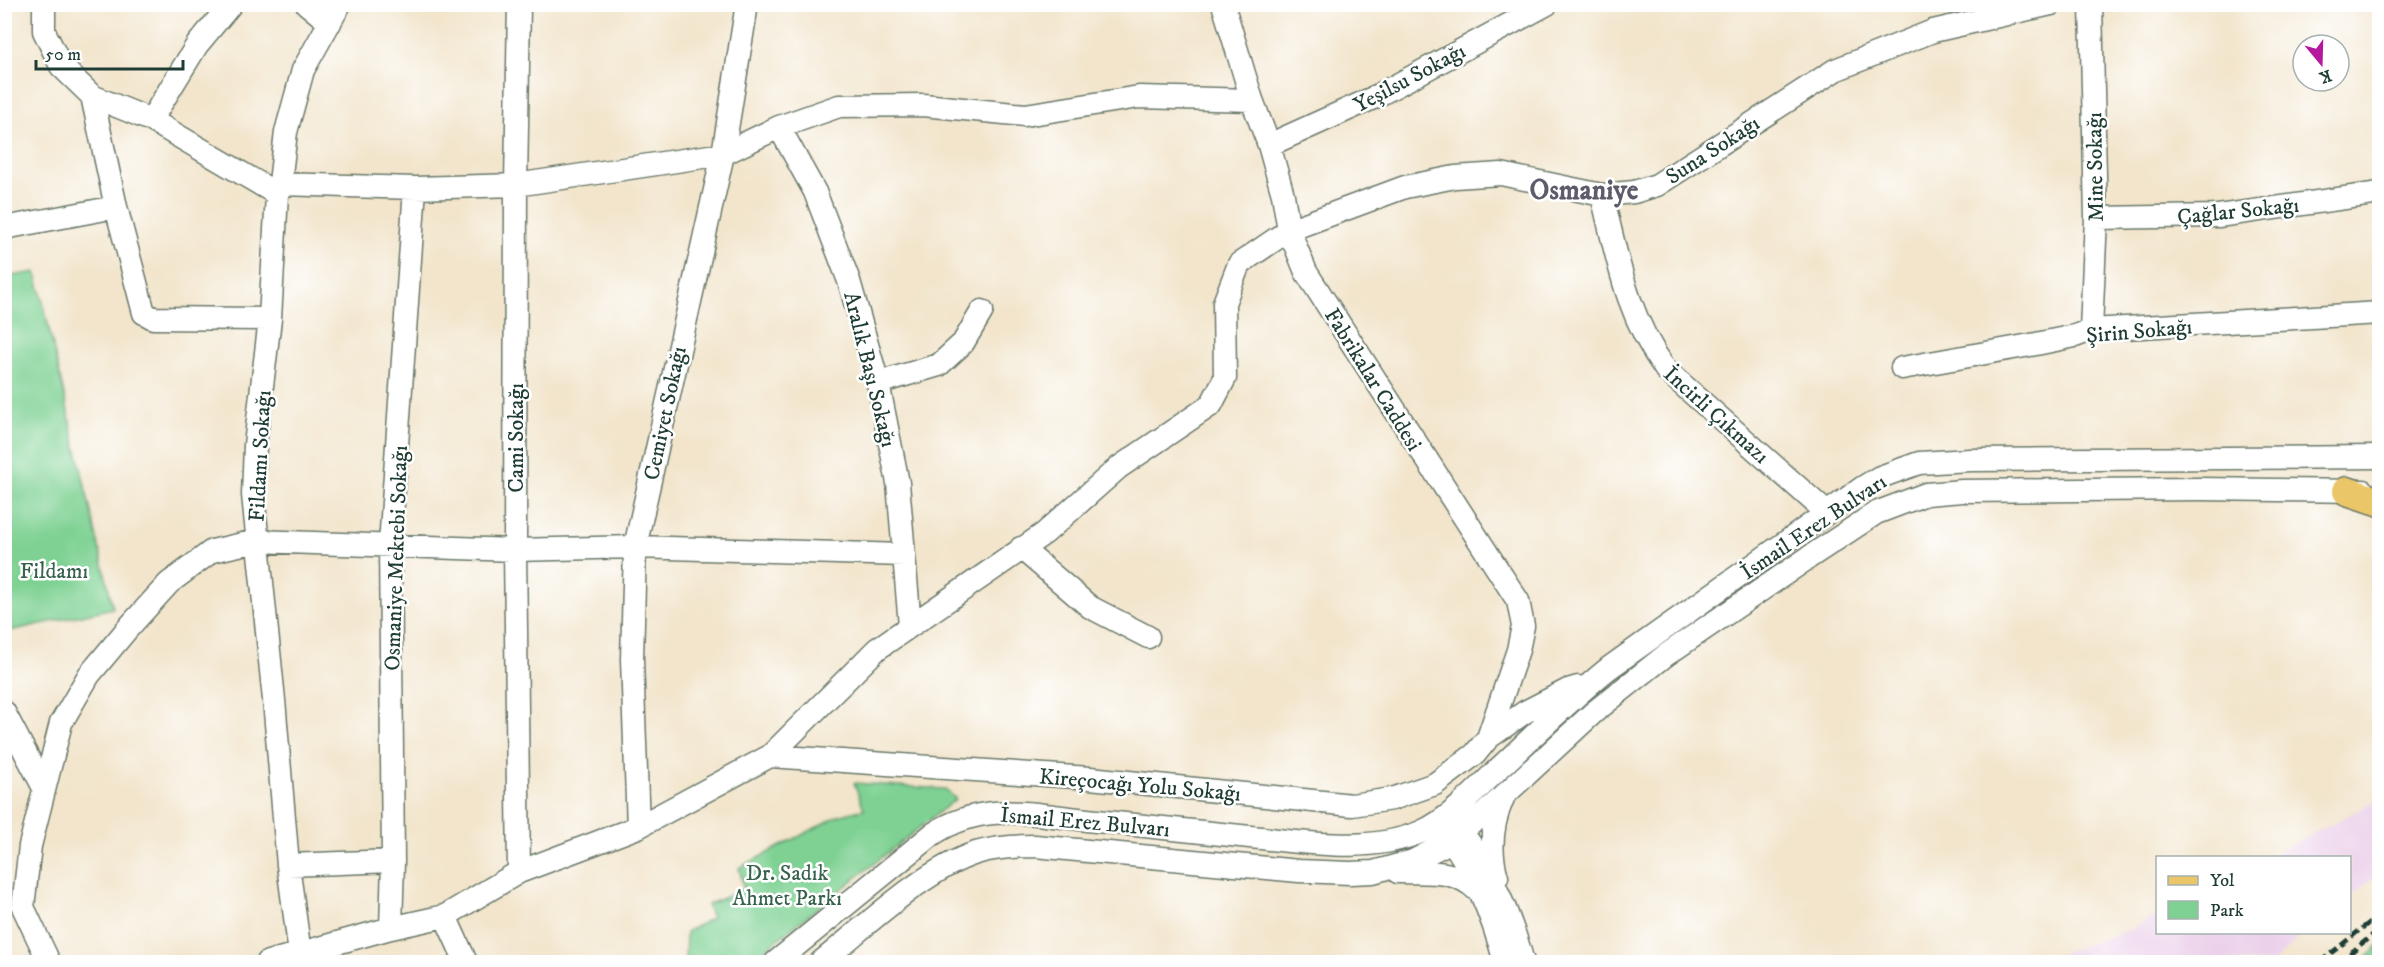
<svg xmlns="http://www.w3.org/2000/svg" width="2384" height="967" viewBox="0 0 2384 967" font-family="'IM FELL DW Pica',serif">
	<rect width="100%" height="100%" fill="#fff"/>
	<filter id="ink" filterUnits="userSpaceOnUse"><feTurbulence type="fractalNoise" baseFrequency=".0167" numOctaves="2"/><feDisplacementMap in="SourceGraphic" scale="12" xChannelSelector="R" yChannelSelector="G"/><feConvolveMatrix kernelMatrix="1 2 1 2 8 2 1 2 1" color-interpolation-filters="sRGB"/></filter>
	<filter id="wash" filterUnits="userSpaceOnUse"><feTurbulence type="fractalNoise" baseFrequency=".008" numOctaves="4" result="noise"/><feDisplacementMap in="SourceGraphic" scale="24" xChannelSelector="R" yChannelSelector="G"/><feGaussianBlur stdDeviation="1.35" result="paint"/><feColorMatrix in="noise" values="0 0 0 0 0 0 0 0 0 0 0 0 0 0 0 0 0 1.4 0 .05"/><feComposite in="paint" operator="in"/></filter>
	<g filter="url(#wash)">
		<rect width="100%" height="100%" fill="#f2e5cc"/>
		<path fill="#ecd1ea" d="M2379 799V873L2350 897V858L2269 857Z
			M2157 915 2158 932 2305 933 2274 962H2039L2134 928Z"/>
		<path fill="#7ed193" stroke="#4e8764" stroke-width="1.5" d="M36 272 113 608 5 632V277Z
			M854 783 944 789 956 799 749 962H685L686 932 712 918 707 905 744 889 739 868 838 816 864 809Z
			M2379 945V962H2362Z"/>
	</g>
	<g filter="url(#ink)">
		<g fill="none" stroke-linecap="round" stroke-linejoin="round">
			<defs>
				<path id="minor" d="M44 4V31L61 66 92 96 151 120 277 194
					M307 4 330 23
					M1223 4 1252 100 1269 145 1283 195 1289 230 1306 272 1518 601 1523 626 1518 650 1488 738
					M2091 4 2096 218 2091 330
					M92 96 116 207 144 313 153 318 270 319
					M151 120 197 45 231 4
					M779 127 815 192 849 281 878 383 898 483 910 626
					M1269 145 1373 98 1547 4
					M280 184 415 188 516 185 723 154 779 127 839 106 923 105 1025 115 1139 97 1252 100
					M1602 195C1618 260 1626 314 1666 370L1827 513
					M2096 218 2218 216 2380 193
					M4 228 116 207
					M1902 368 2036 344 2075 336 2091 330 2380 313
					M878 383 939 365 963 343 982 311
					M1021 548 1090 607 1148 637
					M4 712 44 788
					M770 756 1090 778 1352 805 1392 799 1435 784 1475 754 1488 738 1525 712 1568 690 1578 687
					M1442 826C1473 869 1491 911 1505 962
					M638 827 632 659 635 547 723 154 747 4
					M1453 839 1469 842C1495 879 1511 919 1523 962
					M288 865 393 861
					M519 872 515 550 516 185 519 4
					M1398 872C1427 873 1454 868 1477 890
					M1497 877C1489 850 1492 823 1503 798
					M445 916 466 962
					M391 928 393 861 390 545 415 188
					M300 954 288 865 274 700 253 495 255 445 270 319 277 194 279 191 286 132 303 70 340 4
					M49 962 23 907 30 846 61 723 89 675 129 627 169 583 212 551 256 541 515 550 635 547 904 555
					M268 962 391 928 445 916 519 872 638 827 770 756 877 649 1045 533 1118 468 1211 405 1225 378 1224 303 1239 264 1289 230 1405 187 1455 177 1501 174 1602 195 1634 192 1657 185 1835 70 1933 31 2051 4
					M776 962 933 834C984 801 1030 814 1087 820 1141 826 1196 831 1250 837 1306 842 1367 854 1421 832 1447 821 1475 792 1495 772 1533 737 1569 700 1609 668L1862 488 1880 477 1919 463 1970 460 2380 457
					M821 962C864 928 923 870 976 853 995 847 1016 846 1035 846L1299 871 1350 873 1373 872 1413 861 1442 846 1485 813 1593 713 1666 655 1811 556 1876 513 1926 494 1962 491 2200 489 2363 491"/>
				<path id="major" d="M2347 491 2380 502"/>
			</defs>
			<use href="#minor" stroke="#697869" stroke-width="25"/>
			<use href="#major" stroke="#697869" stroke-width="31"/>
			<use href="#minor" stroke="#fff" stroke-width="22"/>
			<use href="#major" stroke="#eac669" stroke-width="28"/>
			<path stroke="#1f3d34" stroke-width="4.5" stroke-dasharray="9 4.5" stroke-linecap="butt" d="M2320 962 2380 914
				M2339 962 2380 929"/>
		</g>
	</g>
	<g text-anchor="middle" stroke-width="5" stroke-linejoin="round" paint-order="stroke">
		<g font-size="22" fill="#1f3d34" stroke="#fff">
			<text transform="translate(1409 77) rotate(-28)" y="8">Yeşilsu Sokağı</text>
			<text transform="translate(1712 149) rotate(-33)" y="8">Suna Sokağı</text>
			<text transform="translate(2094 167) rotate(-91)" y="8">Mine Sokağı</text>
			<text transform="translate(2238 210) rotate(-6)" y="8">Çağlar Sokağı</text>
			<text transform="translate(2139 330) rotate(-5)" y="8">Şirin Sokağı</text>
			<text transform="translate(871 369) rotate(76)" y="8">Aralık Başı Sokağı</text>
			<text transform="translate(1374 379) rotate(58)" y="8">Fabrikalar Caddesi</text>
			<text transform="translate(664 413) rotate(-78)" y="8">Cemiyet Sokağı</text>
			<text transform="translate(1717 414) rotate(42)" y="8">İncirli Çıkmazı</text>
			<text transform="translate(515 438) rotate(-90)" y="8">Cami Sokağı</text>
			<text transform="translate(259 456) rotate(-87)" y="8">Fildamı Sokağı</text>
			<text transform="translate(1813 526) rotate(-34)" y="8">İsmail Erez Bulvarı</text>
			<text transform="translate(395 558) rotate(-88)" y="8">Osmaniye Mektebi Sokağı</text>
			<text transform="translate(1140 784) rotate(5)" y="8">Kireçocağı Yolu Sokağı</text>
			<text transform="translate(1085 821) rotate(5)" y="8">İsmail Erez Bulvarı</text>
		</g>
		<g font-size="22" fill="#37624c" stroke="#fff">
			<text x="54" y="578">Fildamı</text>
			<text x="787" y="880">Dr. Sadık<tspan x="787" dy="25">Ahmet Parkı</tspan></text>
		</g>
		<g font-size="28" font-weight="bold" fill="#5e5b6a" stroke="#fff">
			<text x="1584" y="199">Osmaniye</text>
		</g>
	</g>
	<rect width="2384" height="967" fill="none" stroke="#fff" stroke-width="24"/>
	<rect x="2156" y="856" width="195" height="78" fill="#ffffff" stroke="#a5b1ae" stroke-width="1.5"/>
	<rect x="2168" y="876" width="30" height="9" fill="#eac669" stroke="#a5b1ae" stroke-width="1.5"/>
	<text x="2210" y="886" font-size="18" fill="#1f3d34">Yol</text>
	<rect x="2168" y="901" width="30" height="18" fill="#7ed193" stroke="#a5b1ae" stroke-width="1.5"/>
	<text x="2210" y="916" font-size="18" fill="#1f3d34">Park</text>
	<g transform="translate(2321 63) rotate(161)"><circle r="28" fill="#ffffff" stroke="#a5b1ae" stroke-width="1.5"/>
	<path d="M0-4.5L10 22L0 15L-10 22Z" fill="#b5179e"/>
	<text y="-9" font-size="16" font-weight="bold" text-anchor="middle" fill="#1f3d34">K</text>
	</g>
	<path d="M36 60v9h147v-9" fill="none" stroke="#1f3d34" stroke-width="3"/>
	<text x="45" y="60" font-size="18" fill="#1f3d34" stroke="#ffffff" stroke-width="4.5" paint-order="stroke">50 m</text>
</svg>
